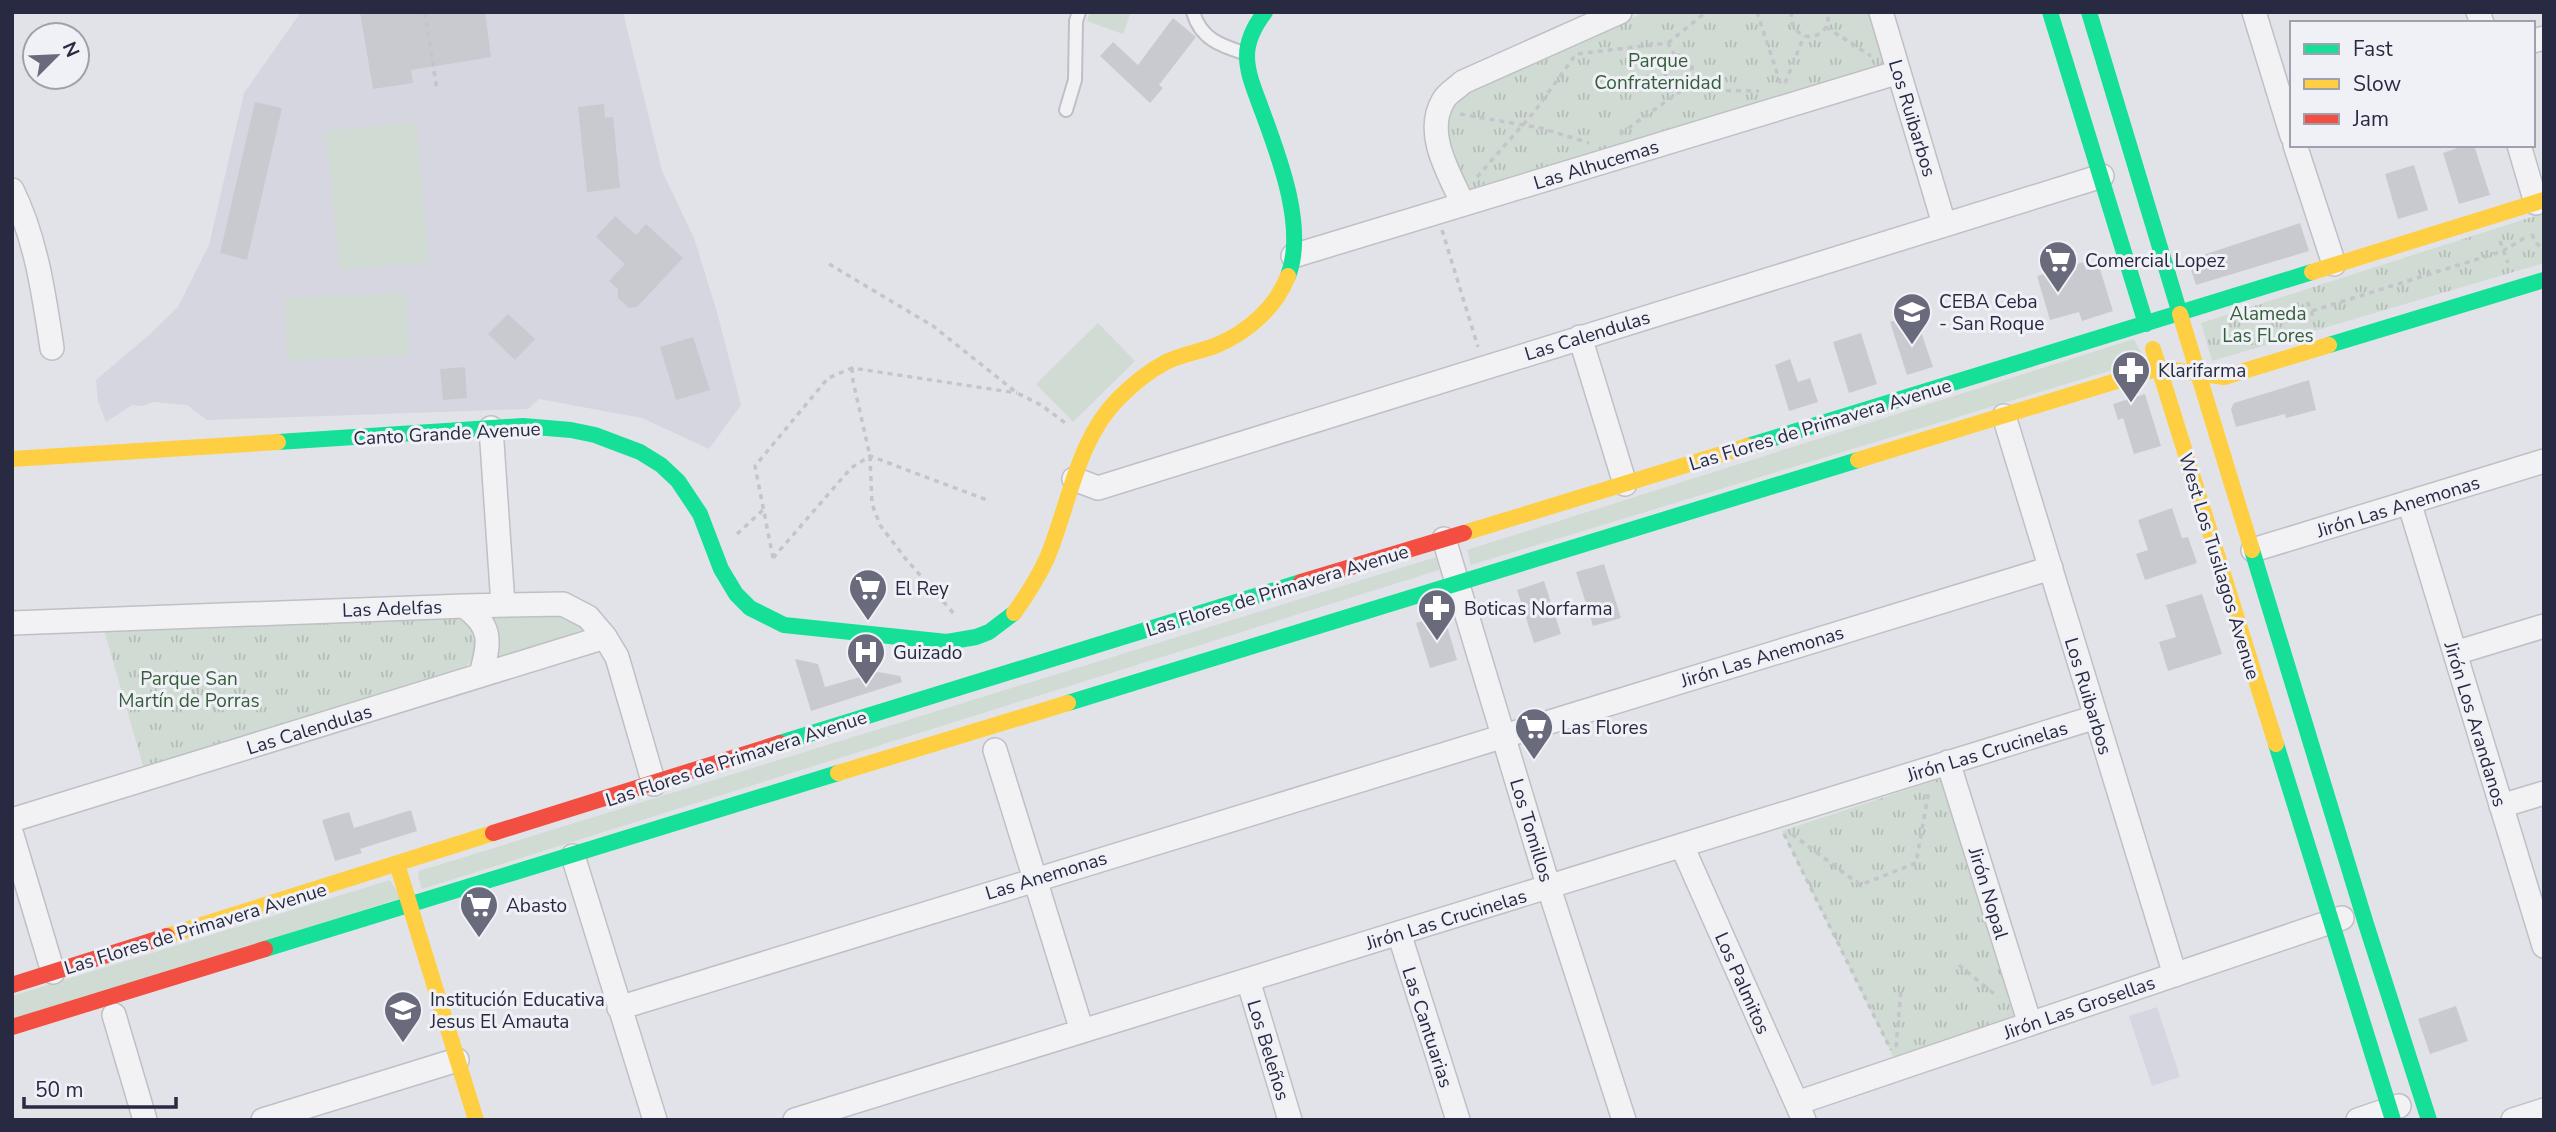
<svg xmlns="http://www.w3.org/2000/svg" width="2556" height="1132" viewBox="0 0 2556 1132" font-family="'Nunito Sans',sans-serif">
	<defs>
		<pattern id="park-tufts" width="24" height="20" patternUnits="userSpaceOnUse" patternTransform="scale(1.75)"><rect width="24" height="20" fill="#d0dbd3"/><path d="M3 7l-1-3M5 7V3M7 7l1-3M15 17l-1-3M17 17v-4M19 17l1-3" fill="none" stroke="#b3bcb6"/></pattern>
	</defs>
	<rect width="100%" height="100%" fill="#e2e3e8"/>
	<path fill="#d5d6e0" d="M301 12H623L662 171 694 238 717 312 741 405 709 449 642 418 539 399 528 409 207 420 187 405 153 402 142 406 132 405 106 422 98 401 96 380 149 335 178 307 209 245 244 93Z
		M2157 1007 2180 1077 2152 1086 2129 1016Z"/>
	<path fill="#d0dbd3" d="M1090 12H1131L1123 34 1087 21Z
		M416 122 429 262 340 270 326 131Z
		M406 293 409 356 287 360 285 298Z
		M1098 323 1135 361 1073 422 1036 384Z
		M2134 339 2145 360 1471 565 1467 550Z
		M1436 557 1439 570 422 889 418 876 419 871Z
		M484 611 559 612 587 628 492 663Z
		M390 880 401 898 12 1021V996Z"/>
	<path fill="url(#park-tufts)" d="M1645 12H1872L1887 65 1469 189C1456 177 1441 139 1445 120 1448 107 1462 99 1472 91Z
		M2544 213V263L2212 361 2201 323Z
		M451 614 472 621 479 654 463 669 144 769 104 630Z
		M1942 778 2017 1015 1894 1058 1782 831Z"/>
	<path fill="#c9cad0" d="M360 12H485L491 57 411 70 413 83 373 89Z
		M1173 18 1196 37 1159 85 1163 88 1150 103 1100 56 1113 42 1138 65Z
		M255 102 282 108 247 260 220 253Z
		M604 104 605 118 613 117 620 188 587 192 578 107Z
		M2466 145H2474L2490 195 2459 204 2443 153Z
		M2414 165 2428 210 2398 219 2385 174Z
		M615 216 636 235 646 224 683 258 637 307 629 308 618 298V289L609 281 625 264 596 237Z
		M2300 223 2309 251 2196 285 2188 260Z
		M2084 262 2086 270 2099 266 2113 311 2082 321 2079 312 2050 320 2037 276Z
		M508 314 535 339 515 360 488 334Z
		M1915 314 1933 367 1907 375 1890 322Z
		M1861 333 1877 384 1849 393 1833 342Z
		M693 337 710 390 676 400 660 347Z
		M1790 359 1798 382 1810 378 1818 402 1789 411 1775 365Z
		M465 367 467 398 443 400 440 369Z
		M2309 380 2316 410 2286 418 2285 414 2236 427 2231 409 2234 403Z
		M2145 394 2161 446 2134 454 2123 418 2118 420 2113 404Z
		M2172 508 2182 538 2188 537 2197 563 2145 580 2136 554 2148 550 2138 520Z
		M1604 564 1621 618 1593 626 1576 572Z
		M1544 581 1561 634 1534 643 1517 590Z
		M2202 594 2222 654 2168 671 2159 642 2176 637 2166 605Z
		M1444 615 1457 660 1430 668 1416 623Z
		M795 659 818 664 825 687 878 672 900 676 902 682 811 711Z
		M411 810 417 831 360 849 362 853 335 861 322 820 349 812 354 828Z
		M2456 1006 2468 1041 2430 1054 2418 1019Z"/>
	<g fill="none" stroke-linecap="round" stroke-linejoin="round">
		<defs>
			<path id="lane" d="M1193 12C1201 40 1222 46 1247 54
				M1066 110 1075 80 1076 21 1079 12"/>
			<path id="street" d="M1881 12 1944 224
				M2254 12 2292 136
				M2478 12 2482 23
				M2533 41 2544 38
				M2295 145 2334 264
				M2519 145 2536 203
				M12 190C36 238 44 295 52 348
				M1463 204C1449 173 1424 134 1443 101 1447 93 1457 88 1463 82L1620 12
				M1293 256 1899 72
				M1580 337 1625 484
				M2004 416 2175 975
				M491 428 503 605
				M1074 479 1098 488 2102 176
				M2409 502 2544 946
				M1444 539 1549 888 1624 1120
				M2253 550 2544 461
				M464 606C494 627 489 643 481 675
				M12 623 464 606 563 604 588 617 605 637 617 657 654 784
				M2455 653 2544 626
				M995 750 1082 1031
				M1948 762 2030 1024
				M2501 806 2544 793
				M12 820 605 637
				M12 835 53 972
				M1682 846 1804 1120
				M573 856 655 1120
				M1399 933 1458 1120
				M1248 980 1290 1120
				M619 1008 2051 568
				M114 1015 145 1120
				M1797 1103 2342 918
				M263 1120 457 1060
				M795 1120 2096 717
				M2358 1120 2399 1106
				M2513 1120 2544 1110"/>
		</defs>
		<use href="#lane" stroke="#bfc0c6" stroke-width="16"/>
		<use href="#street" stroke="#bfc0c6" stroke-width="26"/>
		<path stroke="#c4c4cb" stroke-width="3.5" stroke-dasharray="5 5" stroke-linecap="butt" d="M425 12 437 91
			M1757 12 1781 85
			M1792 12C1789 26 1797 35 1811 37 1824 34 1829 26 1828 12
			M1826 27 1871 56
			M1668 43 1706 12
			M1664 69a14 14 0 1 1 28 0a14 14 0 1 1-28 0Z
			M1785 83 1804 36
			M1460 114 1541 128 1589 143
			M1620 134 1682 90 1759 91
			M1477 177 1535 111 1576 54 1668 43 1674 54
			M1442 230 1478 347
			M2532 234 2535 242 2544 250
			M2500 241 2508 263
			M829 264 933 326 1017 393 1041 405 1068 425
			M2307 302 2312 311V321
			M2312 311 2503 251 2526 237
			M2256 318 2262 337
			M852 368 853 381 870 456 872 504 880 525 905 558 955 615
			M737 534 764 509
			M773 558 755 466 828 378 852 368 1017 393
			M773 558 851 468 870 456 987 500
			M1784 834 1891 1050
			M1792 834 1860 885 1916 863 1929 790
			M1959 965 1998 997
			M1896 1047 1901 990"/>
		<use href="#lane" stroke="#f2f2f4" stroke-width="12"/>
		<use href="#street" stroke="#f2f2f4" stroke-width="23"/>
		<path stroke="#16e098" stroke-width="16" d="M1265 12C1255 25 1247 40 1247 56 1247 74 1255 91 1261 108 1278 154 1307 227 1288 276
			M2050 12 2146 324
			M2089 12 2180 314
			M2329 345 2544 280
			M278 442 523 426 571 430 595 435 640 452 661 465 678 481 700 514 721 569 736 594 750 608 784 625 947 642 976 637 989 632 1014 613
			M1748 446 2312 272
			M2252 550 2366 924 2429 1120
			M1068 703 1858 460
			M780 743 1301 582
			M2276 744 2393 1120
			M265 949 838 773"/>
		<path stroke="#ffcf43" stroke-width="16" d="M2312 272 2544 200
			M2180 314 2252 550
			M2153 349 2276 744
			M12 459 278 442
			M1858 460 2159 368 2224 377 2329 345
			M1464 533 1748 446
			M1014 613C1027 595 1038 578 1047 558 1069 506 1077 439 1119 398 1133 384 1149 371 1166 362 1182 354 1200 352 1217 345 1248 332 1276 307 1288 276
			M838 773 1068 703
			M397 864 476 1120
			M167 936 493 833"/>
		<path stroke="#f24e42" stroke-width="16" d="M1301 582 1464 533
			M493 833 780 743
			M12 985 167 936
			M12 1027 265 949"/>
	</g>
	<defs>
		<symbol id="supermarket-pin" viewBox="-11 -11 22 30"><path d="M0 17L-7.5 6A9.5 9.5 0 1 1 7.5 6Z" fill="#696b7c" stroke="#f0f1f7"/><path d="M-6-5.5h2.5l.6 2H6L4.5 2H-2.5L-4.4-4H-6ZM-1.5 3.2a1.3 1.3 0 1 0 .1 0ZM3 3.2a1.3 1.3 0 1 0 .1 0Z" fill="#fff"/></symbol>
		<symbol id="school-pin" viewBox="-11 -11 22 30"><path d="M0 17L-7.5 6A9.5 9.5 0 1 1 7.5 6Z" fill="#696b7c" stroke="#f0f1f7"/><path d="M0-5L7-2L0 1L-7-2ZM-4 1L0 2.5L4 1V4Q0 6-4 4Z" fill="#fff"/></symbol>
		<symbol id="pharmacy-pin" viewBox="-11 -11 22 30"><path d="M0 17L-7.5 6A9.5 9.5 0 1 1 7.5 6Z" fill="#696b7c" stroke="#f0f1f7"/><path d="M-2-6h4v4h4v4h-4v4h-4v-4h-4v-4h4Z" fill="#fff"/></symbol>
		<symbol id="hospital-pin" viewBox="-11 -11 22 30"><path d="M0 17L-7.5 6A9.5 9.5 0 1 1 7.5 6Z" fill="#696b7c" stroke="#f0f1f7"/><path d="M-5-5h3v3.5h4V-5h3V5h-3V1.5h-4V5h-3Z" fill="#fff"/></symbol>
	</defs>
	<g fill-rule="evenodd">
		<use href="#supermarket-pin" x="2036" y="238" width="44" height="60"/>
		<use href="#school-pin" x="1890" y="290" width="44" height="60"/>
		<use href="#pharmacy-pin" x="2109" y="348" width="44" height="60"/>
		<use href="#supermarket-pin" x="846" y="566" width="44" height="60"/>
		<use href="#pharmacy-pin" x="1415" y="586" width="44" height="60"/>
		<use href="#hospital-pin" x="844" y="630" width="44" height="60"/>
		<use href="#supermarket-pin" x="1512" y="705" width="44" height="60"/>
		<use href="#supermarket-pin" x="457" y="883" width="44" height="60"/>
		<use href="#school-pin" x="381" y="988" width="44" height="60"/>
	</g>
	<g text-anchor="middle" stroke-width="6" stroke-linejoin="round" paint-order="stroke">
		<g font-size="19" fill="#355e3a" stroke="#f0f1f7">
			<text x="1658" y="67">Parque<tspan x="1658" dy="22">Confraternidad</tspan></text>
			<text x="2268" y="320">Alameda<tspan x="2268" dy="22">Las FLores</tspan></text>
			<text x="189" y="685">Parque San<tspan x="189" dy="22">Martín de Porras</tspan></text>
		</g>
		<g font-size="19" fill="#282a42" stroke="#f0f1f7">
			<text transform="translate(1913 118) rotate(73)" y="7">Los Ruibarbos</text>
			<text transform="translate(1596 164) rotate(-17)" y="7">Las Alhucemas</text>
			<text transform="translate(1587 335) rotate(-17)" y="7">Las Calendulas</text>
			<text transform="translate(1820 424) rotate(-17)" y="7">Las Flores de Primavera Avenue</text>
			<text transform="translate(447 433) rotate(-3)" y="7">Canto Grande Avenue</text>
			<text transform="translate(2398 506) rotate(-17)" y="7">Jirón Las Anemonas</text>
			<text transform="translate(2220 566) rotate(73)" y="7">West Los Tusilagos Avenue</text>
			<text transform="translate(1277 590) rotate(-17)" y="7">Las Flores de Primavera Avenue</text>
			<text transform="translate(392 608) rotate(-2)" y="7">Las Adelfas</text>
			<text transform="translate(1762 656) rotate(-17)" y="7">Jirón Las Anemonas</text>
			<text transform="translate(2089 696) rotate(73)" y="7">Los Ruibarbos</text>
			<text transform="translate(2476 724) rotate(73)" y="7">Jirón Los Arandanos</text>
			<text transform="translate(309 729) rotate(-17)" y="7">Las Calendulas</text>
			<text transform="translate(1987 751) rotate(-17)" y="7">Jirón Las Crucinelas</text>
			<text transform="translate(736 758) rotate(-18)" y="7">Las Flores de Primavera Avenue</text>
			<text transform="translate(1532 830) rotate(73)" y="7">Los Tomillos</text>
			<text transform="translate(1046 875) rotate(-17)" y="7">Las Anemonas</text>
			<text transform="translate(1989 893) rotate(73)" y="7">Jirón Nopal</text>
			<text transform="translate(1446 919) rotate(-17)" y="7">Jirón Las Crucinelas</text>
			<text transform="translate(195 928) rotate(-17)" y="7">Las Flores de Primavera Avenue</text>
			<text transform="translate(1743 983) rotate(66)" y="7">Los Palmitos</text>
			<text transform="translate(2079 1007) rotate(-19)" y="7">Jirón Las Grosellas</text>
			<text transform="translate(1428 1027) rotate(72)" y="7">Las Cantuarias</text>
			<text transform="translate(1269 1050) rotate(73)" y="7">Los Beleños</text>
		</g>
		<g font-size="19" fill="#282a42" stroke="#f0f1f7" text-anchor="start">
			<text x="2085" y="267">Comercial Lopez</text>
			<text x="1939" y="308">CEBA Ceba<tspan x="1939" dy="22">- San Roque</tspan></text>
			<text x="2158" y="377">Klarifarma</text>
			<text x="895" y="595">El Rey</text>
			<text x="1464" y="615">Boticas Norfarma</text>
			<text x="893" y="659">Guizado</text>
			<text x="1561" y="734">Las Flores</text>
			<text x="506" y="912">Abasto</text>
			<text x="430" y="1006">Institución Educativa<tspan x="430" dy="22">Jesus El Amauta</tspan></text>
		</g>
	</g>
	<rect width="2556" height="1132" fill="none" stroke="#282a42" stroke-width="28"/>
	<rect x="2290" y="21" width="245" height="126" fill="#f0f1f7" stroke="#a0a1af" stroke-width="2"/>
	<rect x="2304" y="44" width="35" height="10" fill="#16e098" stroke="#a0a1af" stroke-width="2"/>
	<text x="2353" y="56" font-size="21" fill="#282a42">Fast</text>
	<rect x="2304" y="79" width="35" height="10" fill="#ffcf43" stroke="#a0a1af" stroke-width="2"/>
	<text x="2353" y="91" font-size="21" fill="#282a42">Slow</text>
	<rect x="2304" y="114" width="35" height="10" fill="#f24e42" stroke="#a0a1af" stroke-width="2"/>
	<text x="2353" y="126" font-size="21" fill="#282a42">Jam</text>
	<g transform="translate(56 56) rotate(66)"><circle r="33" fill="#f0f1f7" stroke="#a0a1af" stroke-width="2"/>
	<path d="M0-5L12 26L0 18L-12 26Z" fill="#696b7c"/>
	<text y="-10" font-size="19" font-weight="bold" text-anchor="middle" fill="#282a42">N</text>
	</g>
	<path d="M24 1097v10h152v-10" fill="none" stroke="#282a42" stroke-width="3.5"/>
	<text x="35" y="1097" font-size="21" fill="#282a42" stroke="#f0f1f7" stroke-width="5" paint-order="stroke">50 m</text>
</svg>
